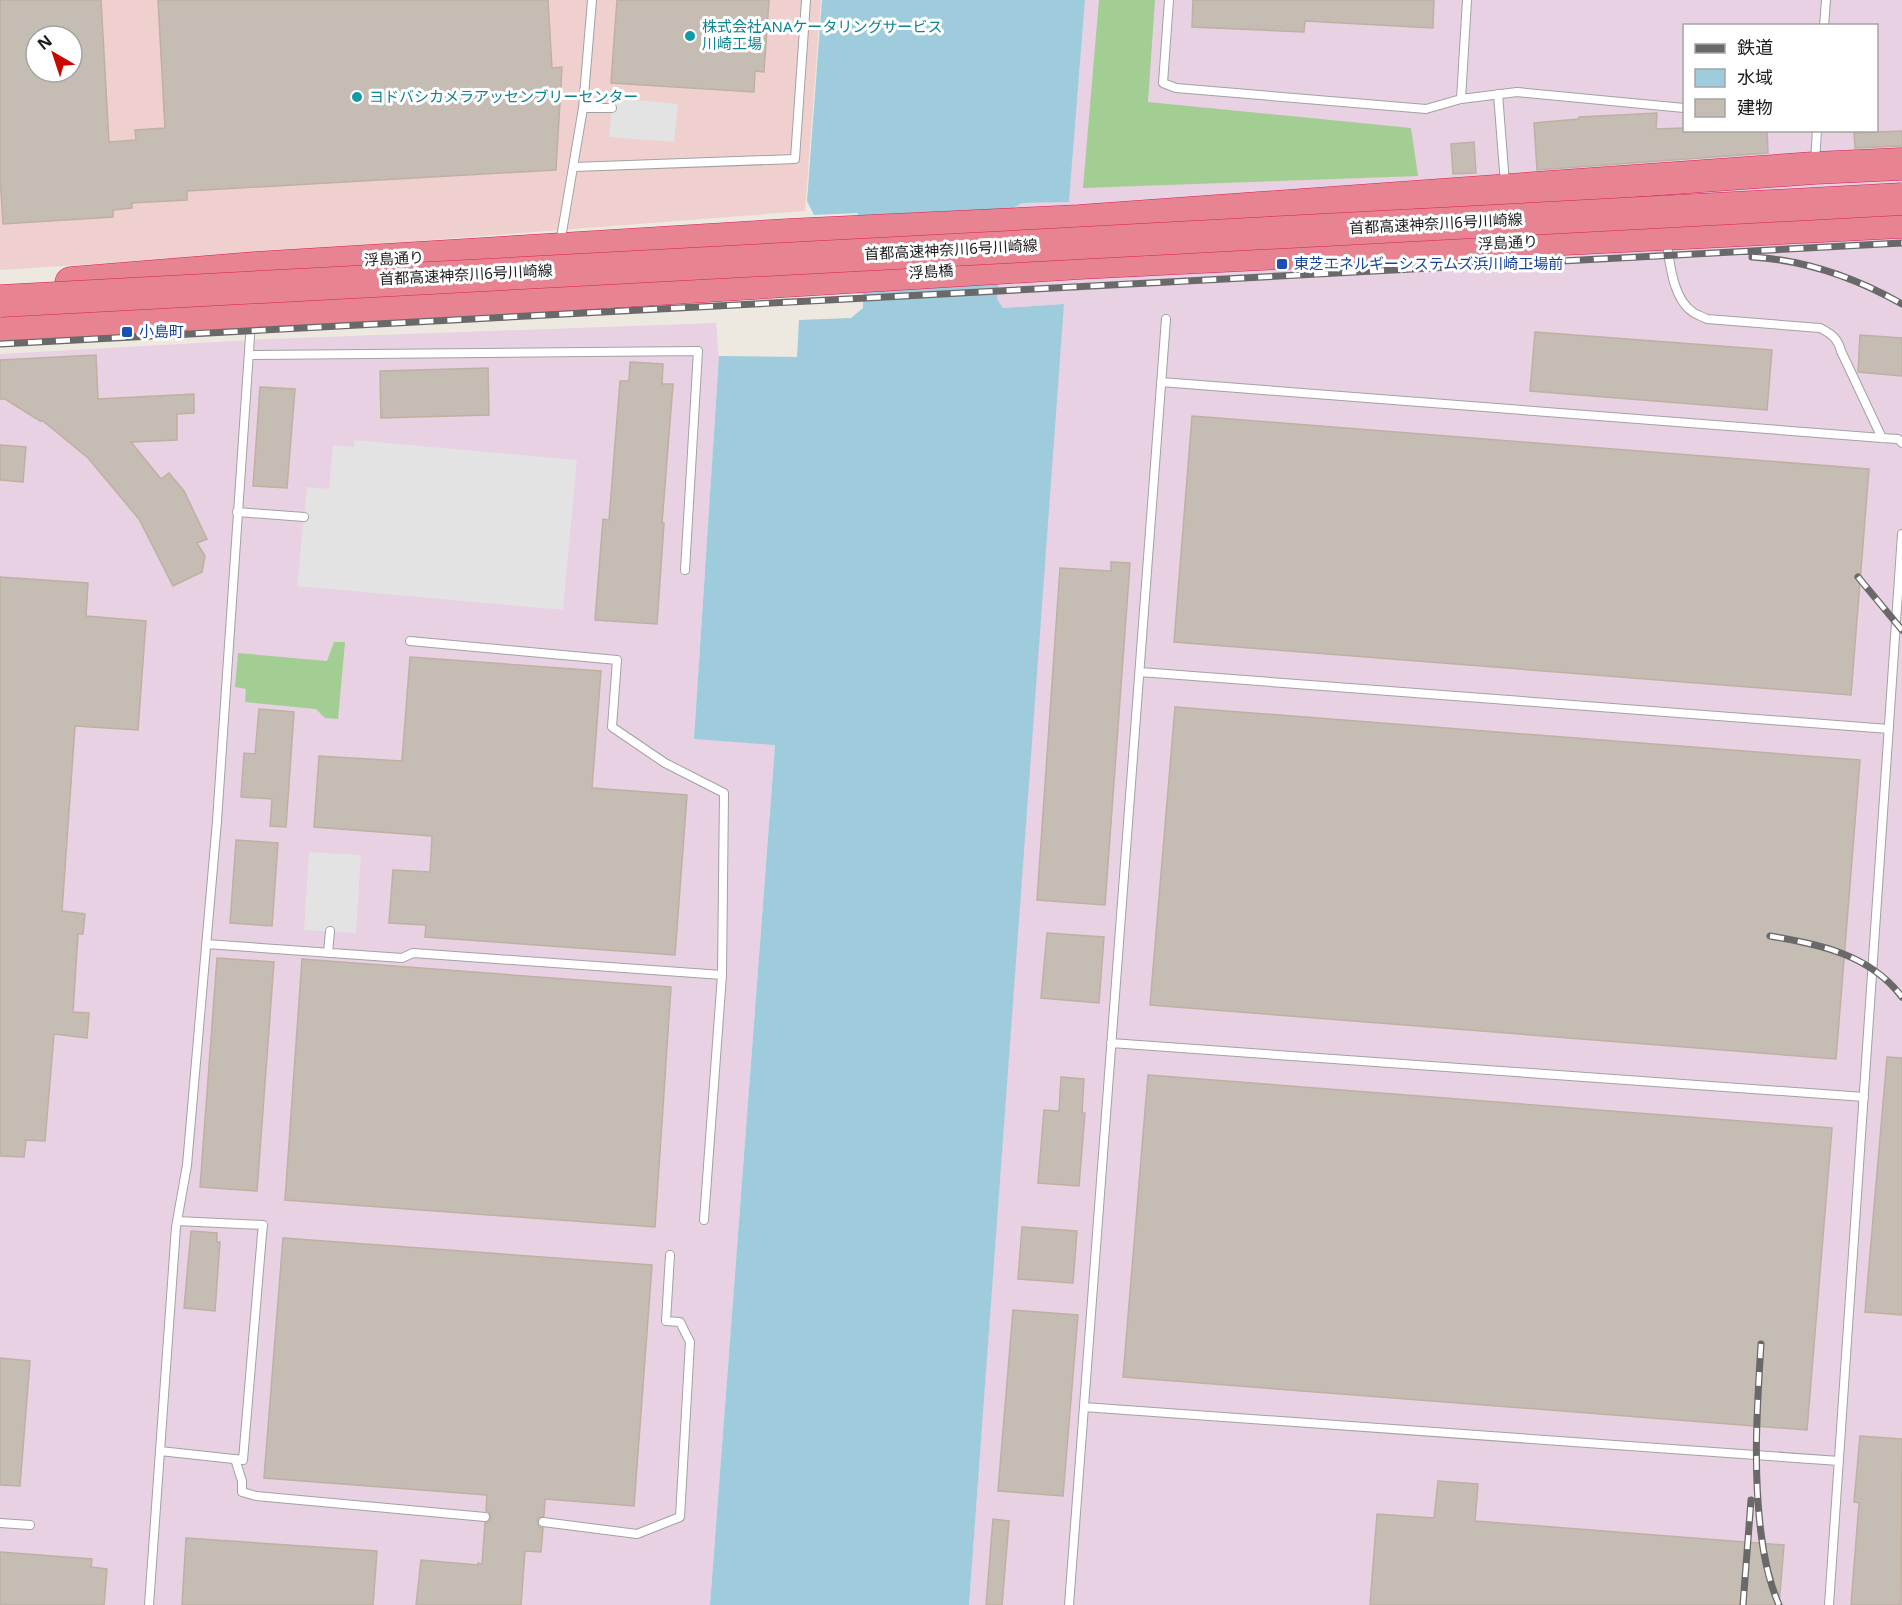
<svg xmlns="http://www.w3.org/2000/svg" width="1902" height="1605" viewBox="0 0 1902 1605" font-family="'Noto Sans','Noto Sans JP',sans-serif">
	<rect width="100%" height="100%" fill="#ede9e0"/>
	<path fill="#efd0ce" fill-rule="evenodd" d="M0 0H821L805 211 238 255 0 270ZM36 36H72V72H36Z"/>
	<path fill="#e7d1e2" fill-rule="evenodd" d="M1085 0H1902V1605H969L1063 304 1003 308 997 299 1004 213 1022 203 1069 202ZM1684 26H1876V130H1684Z
		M716 323 719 356 694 739 775 744 710 1605H0V354L269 339Z"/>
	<path fill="#a2ce93" d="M1099 0H1155L1148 102 1411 128 1418 176 1083 188Z
		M334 642H345L338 719 325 718 316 709 245 702 246 689 235 687 238 653 327 661Z"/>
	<path fill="#e3e3e3" d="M613 98 678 104 674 142 609 137Z
		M354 440 577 460 563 610 297 586 307 487 329 489 333 445 354 447Z
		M309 852 361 855 356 933 304 930Z"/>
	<path fill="#9eccdd" d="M822 0H1085L1069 202 1022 203 1004 213 997 299 1003 308 1064 304 969 1605H710L775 745 694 739 719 356 797 357 799 320 851 318 863 308 865 223 857 213 814 215 807 201Z"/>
	<path fill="#c5bcb3" stroke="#bfb0a2" stroke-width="1.5" fill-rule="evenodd" d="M0 0H101L109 142 136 140 135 130 165 128 158 0H548L552 68 562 67 556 170 187 191V200L132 203V208L113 210V217L3 224 0 176ZM36 36H72V72H36Z
		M617 0H769L764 72 755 71 754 92 611 83Z
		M1193 0H1434L1433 28 1305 21 1304 32 1192 27Z
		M1657 113 1656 129 1684 128V130H1767L1768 153 1537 170 1534 123 1579 119V117Z
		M1902 131V146L1855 148 1854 133Z
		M1474 142 1476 173 1453 174 1451 144Z
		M1535 332 1772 350 1767 410 1530 391Z
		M1860 335 1902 338V376L1858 372Z
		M96 355 98 399 194 394V413L177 414V440L131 442 161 479 169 473 184 491 207 539 197 543 205 556 202 572 173 586 139 519 88 458 43 421H40L5 399H0V360Z
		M630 362 663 364 662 384H673L662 523H664L657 624 595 620 603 519 609 520 620 381H629Z
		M488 368 489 415 381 418 380 371Z
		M260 387 295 389 287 488 253 486Z
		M1192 416 1869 469 1851 695 1174 642Z
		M0 445 26 447 23 482 0 480Z
		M1111 562 1130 563 1105 905 1037 900 1060 568 1111 571Z
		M0 577 88 583 86 616 146 621 138 730 75 726 62 911 85 914 83 934H78L73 1012 89 1013 87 1038 54 1034 45 1141 26 1140 24 1157 0 1156Z
		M410 657 601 671 592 788 687 795 675 955 425 937 426 925 389 923 393 870 430 872 432 836 314 827 319 756 402 761Z
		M1175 707 1860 760 1836 1059 1150 1005Z
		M259 709 294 712 286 827 270 826 272 799 241 797 244 753 255 754Z
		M236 840 278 843 272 926 230 923Z
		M1047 933 1104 937 1099 1003 1041 998Z
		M217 958 274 962 257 1191 200 1187Z
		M302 959 671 987 655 1227 285 1200Z
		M1887 1057 1902 1058V1315L1865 1312Z
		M1148 1075 1832 1128 1807 1430 1123 1377Z
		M1061 1077 1084 1079 1082 1113H1085L1079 1186 1038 1183 1044 1110 1059 1111Z
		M1022 1227 1077 1231 1073 1283 1018 1279Z
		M191 1231 217 1233V1242H220L215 1311 184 1308Z
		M283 1238 652 1265 634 1506 545 1499 544 1516 538 1518 537 1522 539 1527 543 1528 541 1552 525 1551 521 1605H416L421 1560 478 1565V1563L482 1564 485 1523 490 1521 491 1517 489 1512 486 1511 487 1495 264 1478Z
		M1013 1310 1078 1315 1063 1496 998 1491Z
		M0 1358 30 1361 20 1486 0 1485Z
		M1860 1436 1902 1439 1901 1605H1851L1859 1503 1854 1502Z
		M1438 1481 1478 1484 1475 1521 1784 1545 1779 1605H1370L1377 1514 1434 1518Z
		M993 1519 1009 1521 1002 1605H986Z
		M186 1538 377 1551 373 1605H182Z
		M0 1552 92 1559 91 1567 107 1569 104 1605H0Z"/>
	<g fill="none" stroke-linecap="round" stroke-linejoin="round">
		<defs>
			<path id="lane" d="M1169 0 1163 83 1176 88 1426 109 1461 99 1517 92 1684 108
				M1824 26 1826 0
				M1498 94 1505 184
				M1461 99 1467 0
				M583 108H612
				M1815 162 1817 130
				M574 167 795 159 806 0
				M1666 239C1670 262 1672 299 1694 313 1698 315 1703 317 1707 319L1820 328C1832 334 1838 339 1841 351L1882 438
				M560 244 583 108 592 0
				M249 355 698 351 685 570
				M1161 382 1882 438 1898 439 1902 443
				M237 512 304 517
				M1140 672 1889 729
				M206 944 402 958 413 953 722 975 724 793 665 763 612 727 617 660 410 641
				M328 953 330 931
				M1111 1043 1864 1097
				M704 1220 722 975
				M1084 1407 1839 1461
				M160 1451 243 1460 262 1234 263 1225 177 1221
				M235 1459 242 1481V1492L256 1496 485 1517
				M543 1522 637 1534 680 1517 690 1342 680 1322 666 1321 670 1255
				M0 1523 30 1525
				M149 1605 176 1227 187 1165 217 821 251 322
				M1069 1605 1166 319
				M1829 1605 1902 534"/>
			<path id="highway" d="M71 283 255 268 788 235 1079 221 1814 168 1902 164
				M0 330C360 310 720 282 1080 263 1354 248 1628 238 1902 222"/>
		</defs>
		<use href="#lane" stroke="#a2a2a2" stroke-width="10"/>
		<use href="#highway" stroke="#da1e57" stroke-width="33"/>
		<use href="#lane" stroke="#fff" stroke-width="8"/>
		<use href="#highway" stroke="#e88492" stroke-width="32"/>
		<defs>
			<path id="rail" d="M1752 257C1806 260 1856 278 1902 304
				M0 344 1902 243
				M1858 577 1902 630
				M1770 936C1821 945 1869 954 1902 997
				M1761 1344C1757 1408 1753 1469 1761 1533 1764 1558 1769 1582 1779 1605
				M1743 1605 1751 1500"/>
		</defs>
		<use href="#rail" stroke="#696969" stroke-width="7"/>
		<use href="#rail" stroke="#fff" stroke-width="4.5" stroke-dasharray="14" stroke-linecap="butt"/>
		<defs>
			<path id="highway-bridge" d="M0 301 1902 199"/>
		</defs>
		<use href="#highway-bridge" stroke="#da1e57" stroke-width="33" stroke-linecap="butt"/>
		<use href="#highway-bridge" stroke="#e88492" stroke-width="32"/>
	</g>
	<g fill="#0f9aa8" stroke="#fff" stroke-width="2">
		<circle cx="690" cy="36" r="6"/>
		<circle cx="357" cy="97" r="6"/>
	</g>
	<g fill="#1a4fb4" stroke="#fff" stroke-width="2">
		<rect x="1276" y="258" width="12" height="12" rx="3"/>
		<rect x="121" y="326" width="12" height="12" rx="3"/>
	</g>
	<g text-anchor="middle" stroke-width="6" stroke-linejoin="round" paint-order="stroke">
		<g font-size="15" fill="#0d838f" stroke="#fff" text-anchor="start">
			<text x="702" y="32">株式会社ANAケータリングサービス<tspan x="702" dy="17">川崎工場</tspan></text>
			<text x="369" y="102">ヨドバシカメラアッセンブリーセンター</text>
		</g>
		<g font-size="15" fill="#1b1b1b" stroke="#fff">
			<text transform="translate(1436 224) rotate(-3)" y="5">首都高速神奈川6号川崎線</text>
			<text transform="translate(1508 243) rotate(-3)" y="5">浮島通り</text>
			<text transform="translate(951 250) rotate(-3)" y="5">首都高速神奈川6号川崎線</text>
			<text transform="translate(394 259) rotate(-3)" y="5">浮島通り</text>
			<text transform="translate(931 272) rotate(-4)" y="5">浮島橋</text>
			<text transform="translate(466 275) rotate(-3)" y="5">首都高速神奈川6号川崎線</text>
		</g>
		<g font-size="15" fill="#164399" stroke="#fff" text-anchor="start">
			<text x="1294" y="269">東芝エネルギーシステムズ浜川崎工場前</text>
			<text x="139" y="337">小島町</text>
		</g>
	</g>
	<rect x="1683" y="24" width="195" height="108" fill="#ffffff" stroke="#a4a4a4" stroke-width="1.5"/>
	<rect x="1695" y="44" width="30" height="9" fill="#696969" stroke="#a4a4a4" stroke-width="1.5"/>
	<text x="1737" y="54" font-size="18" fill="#1b1b1b">鉄道</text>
	<rect x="1695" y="69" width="30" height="18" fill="#9eccdd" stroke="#a4a4a4" stroke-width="1.5"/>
	<text x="1737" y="84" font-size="18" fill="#1b1b1b">水域</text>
	<rect x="1695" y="99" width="30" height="18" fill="#c5bcb3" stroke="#a4a4a4" stroke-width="1.5"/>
	<text x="1737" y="114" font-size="18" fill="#1b1b1b">建物</text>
	<g transform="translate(54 54) rotate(321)"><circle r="28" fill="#ffffff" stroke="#a4a4a4" stroke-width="1.5"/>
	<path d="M0-4.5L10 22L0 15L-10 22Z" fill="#c60800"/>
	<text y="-9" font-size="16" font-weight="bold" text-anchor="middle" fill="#1b1b1b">N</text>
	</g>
</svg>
